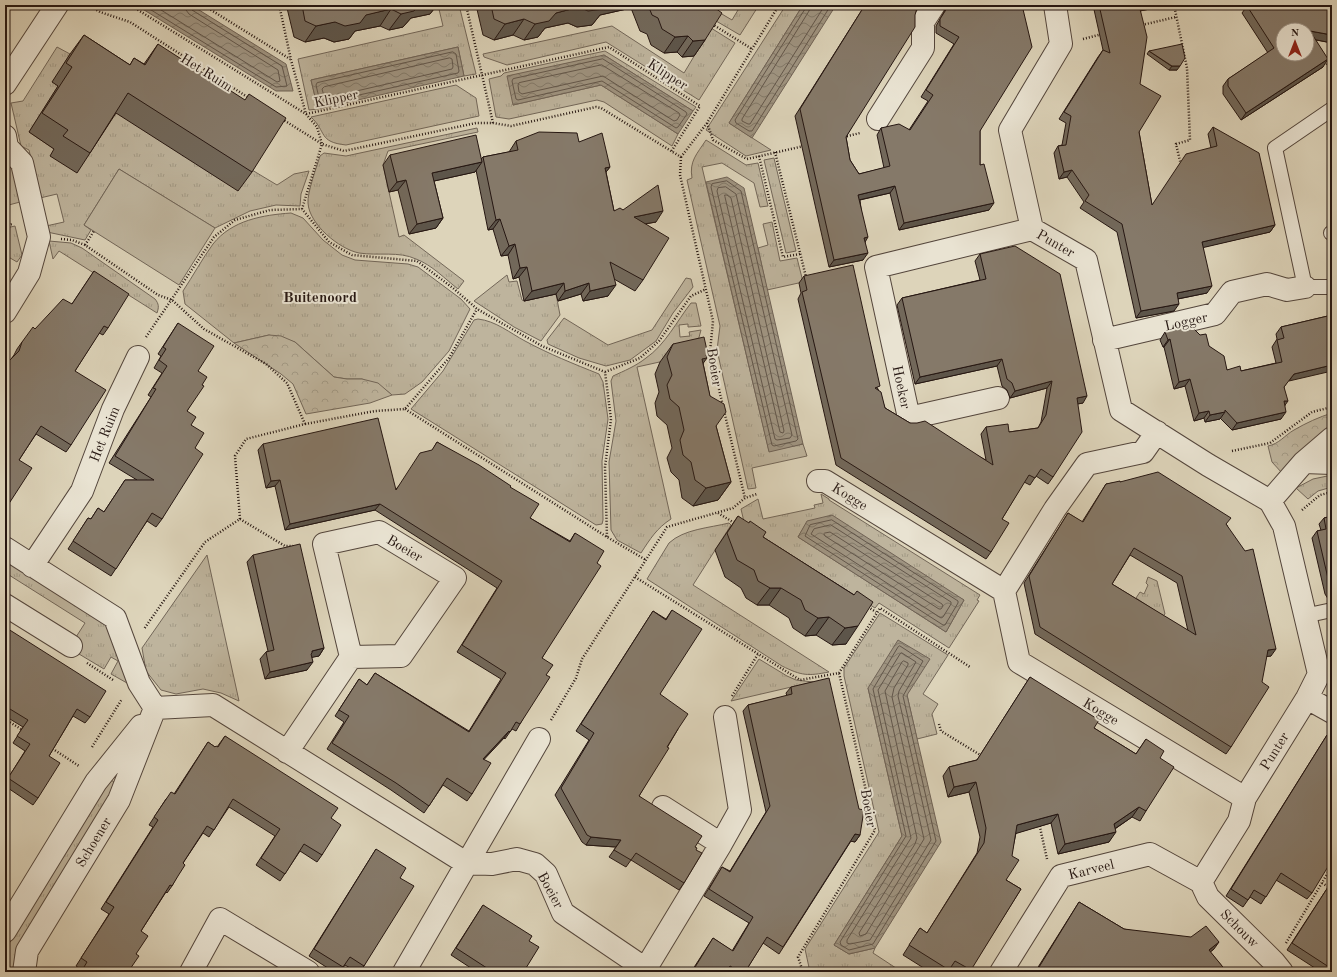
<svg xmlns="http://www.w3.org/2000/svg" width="1337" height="977" viewBox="0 0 1337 977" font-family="'Old Standard TT',serif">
	<defs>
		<pattern id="grass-tufts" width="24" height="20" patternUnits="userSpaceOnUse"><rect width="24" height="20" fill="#beb49d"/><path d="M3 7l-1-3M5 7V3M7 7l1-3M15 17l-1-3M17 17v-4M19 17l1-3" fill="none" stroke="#a39a86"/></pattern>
		<pattern id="forest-crowns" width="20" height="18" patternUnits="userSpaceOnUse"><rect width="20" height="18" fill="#beb49d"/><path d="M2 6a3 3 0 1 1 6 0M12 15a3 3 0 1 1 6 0" fill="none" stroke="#a39a86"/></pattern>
		<pattern id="water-waves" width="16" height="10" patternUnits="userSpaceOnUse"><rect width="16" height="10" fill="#9f9481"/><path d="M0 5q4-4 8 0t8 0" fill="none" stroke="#817868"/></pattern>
	</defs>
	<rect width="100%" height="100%" fill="#ddd4ba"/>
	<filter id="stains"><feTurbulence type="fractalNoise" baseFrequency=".005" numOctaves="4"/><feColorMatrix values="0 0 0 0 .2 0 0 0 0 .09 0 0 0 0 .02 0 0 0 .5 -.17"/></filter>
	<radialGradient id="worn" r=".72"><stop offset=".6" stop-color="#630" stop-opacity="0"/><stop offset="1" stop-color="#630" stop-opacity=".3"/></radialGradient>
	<path fill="url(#grass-tufts)" stroke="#726658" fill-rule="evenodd" d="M438 5H459L476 74 464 76 458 47 311 80 318 109 309 110 298 59 443 26Z
		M741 5H759L740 35 711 18 715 10 732 20Z
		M786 5H803L729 123 771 150 746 156 706 130Z
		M612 26 684 73 711 28 735 43 699 100 606 42 507 65 484 57 483 54Z
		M57 47 70 54 53 82 58 86 29 132 54 149 115 112 252 170 277 185 294 174 309 171 301 194 300 206 276 205 250 211 215 228 119 169 84 225 91 230 85 240 47 232 46 226 64 222 57 194 40 198 29 150 21 146 11 103 23 101Z
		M605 51 696 107 693 111 604 55 513 105 601 85 678 134 672 146 604 102 597 100 509 119 496 117 489 79 501 76 504 73Z
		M456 85 476 98 479 116 346 145C318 142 327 132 311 117Z
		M477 128 478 132 388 151 383 165 399 237 404 235 464 281 458 289C445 279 432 265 416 259 399 251 378 256 359 253 339 249 309 224 308 203 307 193 317 166 320 156L324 153 346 156Z
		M706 140 746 165 758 163 768 206 760 207 754 183 722 163 702 167 769 451 803 444 807 456 752 468 756 488 748 489 717 350 720 326 687 180 692 178C689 161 697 154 706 140Z
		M774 158 796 251 786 253 764 160Z
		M12 167 20 202 5 206V168Z
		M291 213 303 218 323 240 342 255 355 260 408 264 418 267 461 299 470 309 449 351 422 382 405 394 392 395 387 391 362 379H347L334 377 295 342 269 335 234 343 185 304 183 291C193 276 202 259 213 244 232 220 263 215 291 213Z
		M772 222 780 261 797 258 803 282 767 290 758 248 768 245 763 224Z
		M15 226 22 255 17 262 5 255V230L6 228Z
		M49 241 71 243 82 248 155 299C159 304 159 307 157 313L59 251 53 259Z
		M507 275 509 282 517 281 522 300 524 301 556 294 560 315 541 341 514 327 474 301Z
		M686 278 691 279 693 287 673 313 656 341 630 360 606 366 579 358 548 344 547 340 564 318 608 345 652 330Z
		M691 303H696L701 326 688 327V324L679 325 680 337 690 336 689 332 701 330 698 341 700 353 637 367 671 519C657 528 650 539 641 553L617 540 611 530 609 462 616 421 611 381 613 376C624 371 636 366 646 358 665 345 677 321 691 303Z
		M478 319C496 321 510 333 525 341 549 354 574 364 599 374L603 382 608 419 602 461 603 520 602 524 596 525 411 409 443 371 474 320Z
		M1332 475V487L1318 491 1308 499 1296 488 1313 479Z
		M821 494 829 499V500L980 595 977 600 979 601 949 648 879 603 875 608 745 526 741 509 758 499 763 519 815 508 814 505 823 503ZM807 522 964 600 946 632 798 537Z
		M729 523 731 525 693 585 829 672C808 676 802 676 782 666L647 579 669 543C684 529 709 528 729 523Z
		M207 555 239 701 221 693 203 689 176 694 161 690 146 671 142 648Z
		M7 562 99 619 109 629 115 638 127 683 111 674 118 661 111 657 104 669 69 648 85 623 9 575 5 582V576L7 571 5 569V563Z
		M1148 577 1157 581 1165 614 1163 616 1136 598 1140 592 1144 594 1148 585 1146 583Z
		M880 613 948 655 923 694 938 704 932 714 937 734 917 739 907 695 868 688 902 836 834 945 849 954 875 948 873 953 902 972H810L805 949 879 832 844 676V668Z
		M759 659 787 676 796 680 813 682 731 701Z
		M111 780 117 784 15 972H5V956L13 933 104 784Z"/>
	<path fill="url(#forest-crowns)" stroke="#726658" d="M269 335 281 336 295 342 334 377 347 379H362L378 383 392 395 370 403 306 414 293 384 281 374 234 343Z
		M1332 413V430L1282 473 1272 462 1268 446C1279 444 1285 435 1294 430 1306 423 1319 417 1332 413Z"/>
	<path fill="#beb49d" stroke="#726658" d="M119 169 215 228 179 285 84 225Z"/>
	<path fill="url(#water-waves)" stroke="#6f6255" d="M136 5H191L286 64 293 91H276Z
		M803 5H836L752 138 729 123Z
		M458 47 464 76 318 109 311 80Z
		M604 55 693 111 678 134 601 85 513 105 507 76Z
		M727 177 744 188 803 444 769 452 706 182Z
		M832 515 964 600 946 632 798 537 807 521Z
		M898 640 930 659 907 695 941 842 875 948 849 954 834 945 902 836 868 688Z"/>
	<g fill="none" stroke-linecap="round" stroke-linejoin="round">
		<path stroke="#62564a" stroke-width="1" d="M143 5 276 87 287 86 282 66 192 10 190 5
			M153 5 277 82 280 81 278 70 189 14 186 10 185 5
			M806 5 805 9 735 120 736 123 749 131H752L831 5
			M811 5 809 11 742 119V121L748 124H750L825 5
			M453 52 456 54 459 71 458 73 323 103 320 102 316 85 317 83Z
			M450 58 452 59 453 67 452 69 326 98 324 96 322 89 324 87Z
			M603 59 686 112 687 114 678 127 676 128 602 81 518 100 516 99 512 81 513 79Z
			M602 65 679 113 680 115 677 120 674 121 603 76 522 94 519 92 518 85 519 83Z
			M727 181 741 191 798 439 796 441 774 446 772 445 711 187 712 184Z
			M726 187 736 194 792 435 790 438 777 440 775 439 717 191 718 188Z
			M725 195H727L731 198 784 431 783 433 780 432 725 197Z
			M832 520 958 601V603L945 625H943L805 536 810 525Z
			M831 525 951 602V604L943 617 941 618 811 534 814 529Z
			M825 533 830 532 942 604 943 606 941 609H939L825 536 824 534Z
			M900 646 923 661 903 696 936 841 873 944 849 950 841 945 840 942 906 836 873 689 898 647Z
			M902 653 916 662 899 691 898 696 931 840 870 940 850 944 847 943V940L911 838 878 690 900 654Z
			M904 661 908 663V665L894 688 892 697 924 839 866 934 860 936 859 933 915 844 917 838 885 691 902 662Z"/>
		<defs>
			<path id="service" d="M1332 109 1275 148 1305 287H1332
				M1331 233H1332
				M1304 616 1332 610"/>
			<path id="minor" d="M1055 5 1061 44 1010 130 1032 229 1086 260 1121 410 1208 465 1270 501 1284 526 1319 674 1307 698 1245 798 1239 821 1201 882
				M5 84 57 5
				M878 119 923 48V22L934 5
				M5 136 7 147 22 163 39 237 29 273 5 312
				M1104 340 1215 314 1232 292 1267 284 1287 290 1305 287
				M998 398 909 418 876 267 1032 229
				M1304 462 1332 463
				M818 481H825L1004 591 1019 662 1245 798
				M1270 501 1304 462 1332 438
				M5 548 115 618 139 683 155 708
				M32 566 82 491 113 409 138 357
				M1004 591 1055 509 1087 464 1143 452 1157 432
				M5 605 71 646
				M1307 698 1332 712
				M155 708 213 705 466 863 492 864 517 859 535 864 546 874 563 913 650 972
				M287 752 351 657 324 544 379 532 455 578 401 656 351 657
				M663 807 721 844
				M1201 882 1208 897 1274 962 1282 972
				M5 931 96 782 141 726
				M646 968 721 844 740 810 725 717
				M24 972 27 951 119 800 155 708
				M191 972 220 919 308 972
				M404 972 539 739
				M1001 972 1061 876 1150 854 1201 882"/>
		</defs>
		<use href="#service" stroke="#54463c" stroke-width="16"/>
		<use href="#minor" stroke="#54463c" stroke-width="24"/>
		<path stroke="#261712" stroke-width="2.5" stroke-dasharray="1 2" stroke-linecap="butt" d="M89 5 100 12 130 22 249 98
			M130 5 306 114 317 127 322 144 302 209
			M203 5 290 59
			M284 5 280 9 291 60 306 114 609 47 700 106 671 152
			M466 5 493 123
			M1174 5 1187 68 1190 140 1176 144 1181 165
			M5 14 11 5
			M712 24 752 49
			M1142 25 1176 17
			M1083 39 1102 34
			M1325 61 1332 72
			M282 119 322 144 344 151 476 123H493L511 126 596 107 601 108 681 157
			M707 123 713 140 747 159 804 146
			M844 137 860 133
			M775 152 806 277 807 276
			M759 156 783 257 800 254
			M681 157 680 175 713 321 710 352 723 406
			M681 157 707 123 779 5
			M5 226 12 224
			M61 239 72 240 85 245 158 295 172 300 204 329 266 364 287 383 305 424 246 439 235 456 240 519 205 542 144 629
			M85 245 94 231
			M146 337 214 237 235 220 270 210 302 209 329 242 352 255 417 261 453 288 477 309 542 346 605 372 611 419 605 467 607 537
			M605 372 640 358 659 341 691 296 706 289
			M405 409 607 537 646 560
			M724 411 745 498
			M305 424 375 411 405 409 449 358 477 309
			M1232 451 1270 443 1312 412 1332 407
			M1302 510 1320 495 1332 492
			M718 513 736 524
			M240 519 285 546H293
			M635 577 800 680 839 673 880 608 970 667
			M868 607 876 612
			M87 663 113 680
			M732 696 758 654
			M5 719 24 731
			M551 720 576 678 582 659 667 527 733 508 745 498 757 494
			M939 724 941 731 982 756
			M50 747 79 766
			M92 747 122 699
			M1039 823 1047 859
			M1322 883 1332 889
			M1286 943 1332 866
			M803 972 798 957 875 830 839 673"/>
		<use href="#service" stroke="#e9e3d2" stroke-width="14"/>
		<use href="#minor" stroke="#e9e3d2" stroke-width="22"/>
	</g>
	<path fill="#72685a" stroke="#261712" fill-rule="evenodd" d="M261 5H277L276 6 264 7Z
		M290 5H437L430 14 411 18 403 27 389 30 380 26 355 31 349 39 334 42 324 38 305 42 294 37 287 8Z
		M476 5H726L717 9 705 40 694 56 682 57 677 52 664 53 651 45 647 34 640 31 631 8 600 15 592 25 577 27 568 23 545 28 538 37 524 40 513 35 494 40 483 35Z
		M865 5H919L846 137 850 160 859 174 884 168 877 135 881 128 909 130 928 101 921 97 954 44 936 33V26L944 12 946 5H1022L980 131V165L989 210 899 230 890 193 860 200 865 242 863 260 829 267 795 116Z
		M1093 5H1170L1140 11 1139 132 1152 205 1211 148 1208 134 1213 127 1275 225 1270 232 1203 247 1207 293 1178 299 1174 311 1136 318 1117 232 1080 208 1084 202 1067 177 1059 179 1054 153 1058 146 1062 145 1066 123 1059 119 1098 57 1103 50Z
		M1332 5V43L1316 40 1323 67 1241 120 1223 94V86L1228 79 1268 53 1242 13 1247 6Z
		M84 35 130 65 134 58 144 64 158 44 252 172 238 191 116 113 77 173 50 156 54 149 29 132 58 86 52 82 70 54Z
		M1149 51 1177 70H1169L1147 54Z
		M516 141 579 142 610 167 606 172 614 211 623 210 656 222 645 224 643 280 635 291 614 279 608 296 583 301 581 294 558 301 556 294 524 301 519 277 513 279 508 255 501 256 493 229 488 230 476 170 475 172 434 181 443 218 436 228 409 234 398 190 389 192 383 165 390 155 481 159 483 157 509 152Z
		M980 254 1083 403 1077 404 1053 477 1048 484 1036 476 1030 485 1024 482 1002 519 991 552 986 559 836 465 798 299 801 293 799 283 804 276 878 389 885 408 910 423 986 460 981 434 986 427 1009 432 1038 428 1041 422 1047 388 1010 398 1007 390 1002 386 997 366 915 384 897 305 902 298 980 280 975 261Z
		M94 271 108 328 103 335 99 333 75 371 71 445 66 452 36 434 19 460 10 502 5 509V367L14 355 17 349 22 342 35 329 72 304Z
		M1332 315 1284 387 1285 405 1281 419 1232 430 1220 418V419L1205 422 1204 418 1194 421 1185 386 1174 389 1164 347H1163L1160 340 1165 332 1209 346 1227 370 1241 371 1276 363 1272 347 1277 339 1276 334 1281 327Z
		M178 323 198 371 202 385 187 411 191 425 195 448 162 519 156 527 147 521 111 576 68 549 88 518 91 519 98 508 104 512 125 480H137L109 463 151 397 148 395 162 373 154 368 161 356 158 354Z
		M673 344 706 357 703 363 716 426 731 482 718 500 693 506 682 498 679 480 671 472 667 458 672 448 667 425 657 416 655 403 659 392 655 374 660 362Z
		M437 442 510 487 530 518 570 541 575 533 597 563 542 658 546 675 520 724 516 731 512 729 505 739 504 738 484 759 472 794 467 801 443 785 424 813 391 790 327 749 344 722 335 716 359 679 367 685 375 673 469 731 501 679 457 652 497 588 375 510 285 530 275 486 266 488 258 450 263 444 395 490 432 451Z
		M1120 482 1227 525 1271 656H1266L1231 747 1226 754 1035 634 1024 583 1068 513 1082 522 1106 484ZM1130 555 1177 583 1188 631 1112 584Z
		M738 516 763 537 854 595 846 644 832 645 816 635 805 636 793 628 789 618 769 605H757L746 598 741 588 725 577 715 550Z
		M1332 516V602H1330L1325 594 1312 538 1317 531 1321 530 1319 524 1324 518Z
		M253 555 324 648 319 656 311 657 307 670 265 679 260 659 266 652 268 651 247 562Z
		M672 610 660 694 678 729 639 796 695 847 684 883 679 890 631 860 626 867 609 857 616 847 586 845 582 842 555 795 589 740 576 731 653 611 666 619Z
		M5 627 90 717 85 723 73 716 49 756 38 798 33 805 5 786V783L25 751 13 743 23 727 5 716Z
		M1030 677 1094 728 1136 754 1146 739 1160 758 1146 811 1140 821 1132 817 1115 829 1109 842 1058 854 1051 823 1016 833 1006 880 1021 889 969 972H951L949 971 948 972H930L903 955 920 928 927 933 977 853 980 837 969 792 948 797 943 776 949 767 977 760Z
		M791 687 860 835 855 842 851 841 779 954 763 943 745 972H691L713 938 732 951 749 923 704 896 722 867 730 871 766 812 743 711 748 705 787 696 786 693Z
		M1327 735 1312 893 1307 899 1276 880 1261 904 1250 897 1243 907 1226 896Z
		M225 736 331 818 322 855 317 862 300 851 280 881 256 865 275 836 229 807 209 837 203 833 183 863 172 886 167 893 166 892 141 931 136 954 128 972H80L82 970 76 966 109 914 101 909 153 827 149 825 166 799 174 794 208 742 215 747H217Z
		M376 849 400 878 364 966 359 972H357L345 965 340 972H334L309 956Z
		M1330 884 1332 885V972H1321L1287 950Z
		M1079 902 1124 929 1214 949 1210 952 1227 972H1035Z
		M483 905 529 941 526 968 533 972H477L451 955Z"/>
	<path fill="#5d554a" stroke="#261712" d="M266 5H277L276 6 264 7Z
		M419 5H437L430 14 411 18 403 27 389 30 401 14Z
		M606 5H634L631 8 600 15 592 25 577 27 568 23 545 28 538 37 524 40 535 24 556 13 579 7Z
		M703 5H726L694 17Z
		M1139 5H1170L1134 12Z
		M391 9 380 26 355 31 349 39 334 42 324 38 305 42 316 26Z
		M524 19 513 35 494 40 505 24Z
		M1310 31 1332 35V43L1307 38Z
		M688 36 677 52 664 53 675 37Z
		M705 40 694 56 682 57 693 41Z
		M1328 59 1323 67 1241 120 1246 113Z
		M1172 66H1180L1177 70H1169Z
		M482 162 475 172 425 183 432 173Z
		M610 167 602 177 605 168Z
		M1072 170 1067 177 1059 179 1064 172Z
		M406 180 398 190 389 192 397 182Z
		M895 186 890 193 854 201 858 195Z
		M994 203 989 210 899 230 904 223Z
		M663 211 656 222 626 227 634 217Z
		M443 218 436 228 409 234 417 224Z
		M500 219 493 229 488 230 496 220Z
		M1275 225 1270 232 1197 249 1202 242Z
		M868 237 864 244V238Z
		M515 244 508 255 501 256 509 246Z
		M868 253 863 260 829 267 834 260Z
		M527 267 519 277 513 279 520 268Z
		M564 283 556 294 524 301 532 291Z
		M589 283 581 294 558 301 565 291Z
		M616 285 608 296 583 301 590 291Z
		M1212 286 1207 293 1172 300 1177 293Z
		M1179 304 1174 311 1136 318 1141 311Z
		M1170 339 1164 347H1163L1168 340Z
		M706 355H708L706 358H707L694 376 702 359Z
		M1002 359 997 366 915 384 920 377Z
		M1332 365V371L1289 381 1294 374Z
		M1190 379 1185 386 1174 389 1179 382Z
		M1052 381 1047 388 1010 398 1015 391Z
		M1087 396 1083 403 1072 405 1077 398Z
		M1284 401H1288L1283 408Z
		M1209 411 1204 418 1194 421 1199 413Z
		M1225 412 1220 419 1205 422 1210 415Z
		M1286 412 1281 419 1232 430 1237 423Z
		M280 480 275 486 266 488 271 481Z
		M731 482 718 500 693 506 706 488Z
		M380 504 375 510 285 530 290 524Z
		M770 588H781L769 605H757Z
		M829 617 816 635 805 636 818 618Z
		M858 626 846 644 832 645 845 628Z
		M324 648 319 656 309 658 312 651Z
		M1276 649 1271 656 1263 657 1268 650Z
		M313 662 307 670 265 679 270 672Z
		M509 731 504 738 479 765 483 759Z
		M976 782 969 792 948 797 954 787Z
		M1139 807 1132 817 1107 834 1114 824Z
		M1058 814 1051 823 1011 835 1017 825Z
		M1116 832 1109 842 1058 854 1065 844Z
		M855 834 860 835 855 842 850 841Z
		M591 837 621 840 616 847 586 845Z
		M1219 942 1214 949 1204 957 1209 950Z"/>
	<path fill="#857969" stroke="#261712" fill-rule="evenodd" d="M302 5H419L414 11 401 14 391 9 366 15 360 23 345 26 335 22 316 26 305 21Z
		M491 5H606L604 9 588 11 579 7 556 13 549 21 535 24 524 19 505 24 494 19Z
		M648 5H711L722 13 705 40 693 41 688 36 675 37 662 29 658 18 652 15Z
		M865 5H919L917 8 915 15V27L846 137 850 160 859 174 890 166 881 128 899 124 910 130 933 95 926 90 959 37 940 26V19L949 5H1022L1032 47 980 131V165L984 164 994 203 904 223 895 186 858 195 868 237 864 238 868 253 834 260 800 109Z
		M1099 5H1140H1139L1147 37 1140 84 1161 96 1139 132 1152 205 1186 154 1217 146 1213 127 1259 153 1275 225 1202 242 1212 286 1177 293 1179 304 1141 311 1122 224 1085 201 1089 195 1072 170 1064 172 1058 146 1066 145 1071 116 1064 112 1103 50 1110 53Z
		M1249 5H1332V35L1310 31 1328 59 1246 113 1228 86V79L1274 48 1247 6ZM1283 30H1307V54H1283Z
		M84 35 130 65 134 58 145 65 158 44 245 100 249 94 286 118 252 172 128 93 90 153 63 136 68 130 42 113 72 67 66 63Z
		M1182 44 1185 58 1180 66H1172L1149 51Z
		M539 132 577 133 579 142 602 133 610 167 605 168 614 211 620 208 623 210 658 185 663 211 634 217 669 238 643 280 610 262 616 285 590 291 589 283 565 291 564 283 532 291 527 267 520 268 515 244 509 246 500 219 496 220 483 157 518 150 516 141Z
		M476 135 482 162 432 173 443 218 417 224 406 180 397 182 390 155Z
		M1015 246 1060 274 1087 396 1077 398 1082 432 1053 477 1041 469 1035 478 1029 475 1002 519 1009 523 991 552 841 458 802 292 807 290 804 276 853 265 880 386 875 388 881 392 885 408 910 423H917L925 421 993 465 986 427 1008 424 1009 432 1038 428 1046 415 1052 381 1015 391 1012 383 1007 379 1002 359 920 377 902 298 986 279 980 254Z
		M94 271 129 294 108 328 104 326 75 371 106 390 71 445 41 426 19 460 32 468 10 502 5 499V367L7 363 19 351 22 342 33 327 35 329 63 299 72 304Z
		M5 275 8 277 5 282Z
		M1332 315V365L1294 374 1284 387 1288 401H1284L1286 412 1237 423 1225 410V412L1210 415 1209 411 1199 413 1190 379 1179 382 1170 339 1168 340 1165 332 1191 326 1200 335 1206 334 1209 346 1224 356 1227 370 1240 366 1241 371 1282 362 1277 340 1284 338 1281 327Z
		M178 323 214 346 198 371 207 377 202 385 204 386 187 411 196 417 191 425 204 433 195 448 203 454 162 519 152 513 116 569 73 541 88 518 91 519 98 508 104 512 125 480H154L115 456 156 389 153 388 167 366 159 360 166 349 163 347Z
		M704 337 708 355H706L707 358 702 359 710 396 724 404 726 412 716 426 731 482 706 488 695 480 691 462 683 455 680 440 684 430 679 407 670 399 667 385 672 375 667 357 673 344Z
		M378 418 396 490 420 453 432 450 437 442 479 465 511 486 510 487 539 504 530 518 570 542 575 533 604 551 597 563 601 566 542 658 553 665 546 675 550 677 520 724 516 722 510 732 509 731 483 759 491 763 472 794 447 778 429 806 396 783 332 743 349 716 339 710 359 679 367 685 375 673 469 732 506 673 462 645 502 581 380 504 290 524 280 480 271 481 263 444Z
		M1158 472 1231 518 1226 524 1245 551 1253 549 1276 649 1268 650 1262 682 1269 687 1231 747 1040 627 1029 576 1068 513 1083 522 1106 484 1120 481V482ZM1134 548 1182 576 1196 635 1112 584Z
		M738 516 749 523 750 521 766 532 763 537 785 551 854 595 857 591 873 602 858 626 845 628 829 617 818 618 805 610 801 600 781 588H770L758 581 754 570 737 560 727 533Z
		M1332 516V591L1330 587 1317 531 1326 529 1324 518Z
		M300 544 324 648 312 651V653L311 654 313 662 270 672 266 652 274 650 253 555Z
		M672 610 702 629 660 694 688 714 678 729 667 747 669 748 639 796 702 836 695 847 697 848 696 850 702 853 684 883 636 853 631 860 614 850 621 840 591 837 587 835 561 788 594 733 581 724 653 611 666 620Z
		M5 627 106 691 90 717 77 709 49 756 60 763 38 798 8 778 30 744 17 736 28 720 5 706Z
		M1030 677 1099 720 1094 728 1136 754 1146 739 1164 751 1160 758 1174 767 1146 811 1139 807 1114 824 1116 832 1065 844 1058 814 1017 825 1012 856 1019 860 1006 880 1021 889 971 970 955 961 949 970 909 945 920 928 927 933 984 843 986 828 976 782 954 787 949 767 977 760Z
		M829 678 859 809 864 810 860 835 855 834 783 947 767 937 745 972H740L730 966 726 972H692L713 938 733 951 753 917 709 889 722 867 730 872 770 806 748 705 792 694 791 687Z
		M1327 735H1332V860L1312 893 1281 873 1266 897 1254 890 1248 900 1231 889Z
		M225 736 338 808 331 818 341 825 322 855 304 844 285 874 261 858 280 829 233 799 214 830 207 826 183 863 185 865 178 876 172 886 170 885 141 931 148 936 136 954 139 956 128 972H81L87 962 81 958 114 907 106 902 158 820 154 817 171 792 175 794 208 742 215 747 216 746 218 747Z
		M376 849 406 868 400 878 414 886 364 966 350 957 343 967 314 949Z
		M1330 884 1332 885V969L1292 943Z
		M1079 902 1124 929 1191 937 1206 926 1219 942 1209 950 1227 972H1036Z
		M483 905 532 936 529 941 539 947 526 968 533 972H493L456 948Z"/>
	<g text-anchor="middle" stroke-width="4" stroke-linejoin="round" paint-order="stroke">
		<g font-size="14" fill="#261712" stroke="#e9e3d2">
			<text transform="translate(207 72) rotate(32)" y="5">Het Ruim</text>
			<text transform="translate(668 74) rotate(33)" y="5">Klipper</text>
			<text transform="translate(336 98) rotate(-12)" y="5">Klipper</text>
			<text transform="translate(1056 243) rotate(30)" y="5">Punter</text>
			<text transform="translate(1186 321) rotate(-13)" y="5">Logger</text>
			<text transform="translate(715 367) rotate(81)" y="5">Boeier</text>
			<text transform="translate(902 387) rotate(78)" y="5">Hoeker</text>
			<text transform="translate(104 434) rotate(-68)" y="5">Het Ruim</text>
			<text transform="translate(850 496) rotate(32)" y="5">Kogge</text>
			<text transform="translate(405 548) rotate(31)" y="5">Boeier</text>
			<text transform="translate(1101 711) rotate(31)" y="5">Kogge</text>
			<text transform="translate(1274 751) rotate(-58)" y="5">Punter</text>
			<text transform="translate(869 808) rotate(80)" y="5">Boeier</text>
			<text transform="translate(93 842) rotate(-59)" y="5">Schoener</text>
			<text transform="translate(1091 869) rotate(-14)" y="5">Karveel</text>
			<text transform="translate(551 890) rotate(61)" y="5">Boeier</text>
			<text transform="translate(1240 928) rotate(45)" y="5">Schouw</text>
		</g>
		<g font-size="15" font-weight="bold" fill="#261712" stroke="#e9e3d2">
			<text x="320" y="302">Buitenoord</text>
		</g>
	</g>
	<rect width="1337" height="977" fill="none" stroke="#ddd4ba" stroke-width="20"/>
	<rect x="6" y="6" width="1325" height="965" fill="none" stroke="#261712" stroke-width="2"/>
	<rect x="10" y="10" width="1317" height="957" fill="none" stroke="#261712"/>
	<g transform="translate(1295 42)"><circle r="19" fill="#e9e3d2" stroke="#9b9185"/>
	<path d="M0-3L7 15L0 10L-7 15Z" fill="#8f2418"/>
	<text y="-6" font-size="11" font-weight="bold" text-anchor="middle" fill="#261712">N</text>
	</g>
	<rect width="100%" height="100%" filter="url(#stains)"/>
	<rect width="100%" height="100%" fill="url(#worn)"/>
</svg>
